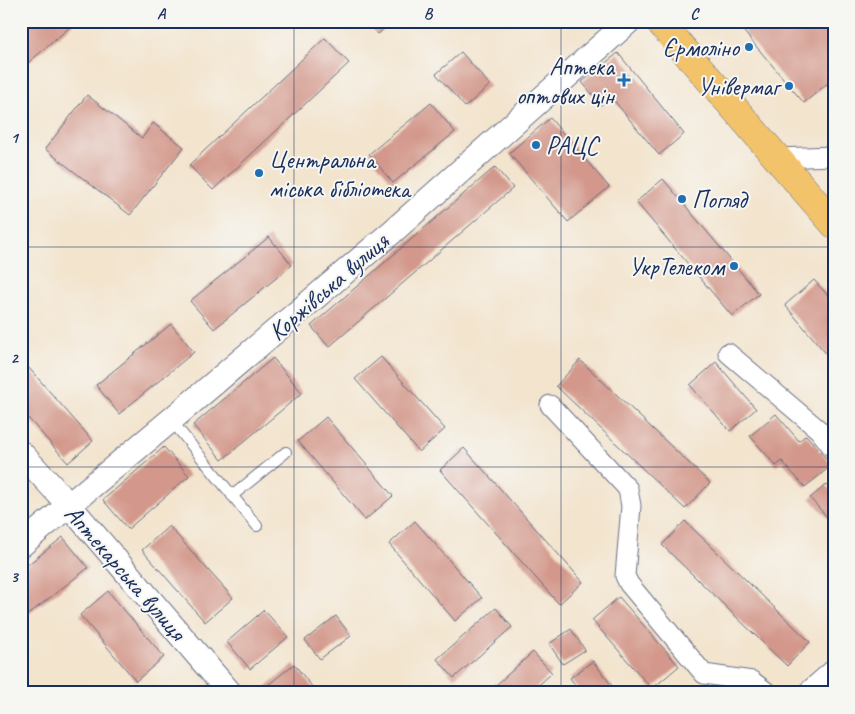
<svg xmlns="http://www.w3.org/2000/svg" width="855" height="714" viewBox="0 0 855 714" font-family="Caveat,sans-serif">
	<rect width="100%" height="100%" fill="#f6f6f2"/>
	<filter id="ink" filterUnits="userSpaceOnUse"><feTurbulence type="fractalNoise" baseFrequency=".02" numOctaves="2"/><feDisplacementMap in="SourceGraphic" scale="10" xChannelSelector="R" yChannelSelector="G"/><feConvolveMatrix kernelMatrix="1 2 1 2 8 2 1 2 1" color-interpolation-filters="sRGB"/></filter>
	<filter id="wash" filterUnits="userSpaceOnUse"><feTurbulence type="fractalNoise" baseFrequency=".0096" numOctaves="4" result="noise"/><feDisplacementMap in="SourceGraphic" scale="20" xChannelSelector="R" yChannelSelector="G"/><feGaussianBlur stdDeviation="1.12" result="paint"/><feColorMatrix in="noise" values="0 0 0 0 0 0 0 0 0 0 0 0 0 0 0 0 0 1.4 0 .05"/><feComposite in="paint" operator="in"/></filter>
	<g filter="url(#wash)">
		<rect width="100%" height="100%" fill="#f3e4ce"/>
		<g id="blocks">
			<path fill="#d3988b" d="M21 21H77L21 69Z
				M367 21H393L378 34Z
				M744 21H834V78L804 103 739 26Z
				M325 38 349 63 213 190 189 165Z
				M461 52 490 85 465 107 436 74Z
				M618 53 684 134 659 155 611 97 601 105 582 82Z
				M87 95 142 138 153 123 184 147 130 215 45 149Z
				M431 103 455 132 393 183 369 154Z
				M550 118 609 187 568 222 509 153Z
				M495 167 513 188 329 347 311 326Z
				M663 179 759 294 732 316 636 202Z
				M269 237 292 265 214 329 190 301Z
				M814 280 834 302V363L785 305Z
				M171 324 194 352 119 414 96 385Z
				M381 357 445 429 419 452 355 379Z
				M273 358 302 393 222 460 193 425Z
				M21 359 93 441 68 463 21 410Z
				M580 360 710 483 685 509 556 386Z
				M716 362 756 409 730 431 690 385Z
				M776 414 799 441 806 435 832 465 805 487 782 461 776 466 750 436Z
				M326 417 393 496 365 520 298 441Z
				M164 447 189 476 128 529 103 500Z
				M464 448 583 582 559 604 440 470Z
				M826 485 834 494V525L810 498Z
				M415 521 482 598 455 621 389 544Z
				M685 521 810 642 787 666 662 545Z
				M169 526 233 598 205 622 142 550Z
				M63 537 88 568 21 620V570Z
				M108 591 164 657 136 681 80 615Z
				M619 597 679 666 652 689 592 620Z
				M496 608 512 627 454 678 437 659Z
				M264 610 288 637 250 669 227 642Z
				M336 616 351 636 320 659 305 640Z
				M571 629 585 650 563 664 549 644Z
				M533 652 552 673 530 693H487Z
				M593 661 612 686 603 693H581L570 678Z
				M294 664 317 693H265L262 690Z"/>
		</g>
	</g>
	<g filter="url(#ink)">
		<use href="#blocks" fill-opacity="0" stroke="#676e85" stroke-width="1"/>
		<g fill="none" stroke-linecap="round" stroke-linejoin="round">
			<defs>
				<path id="service" d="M171 420 257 526
					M232 496 286 452"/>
				<path id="minor" d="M776 158 834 156
					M728 353 819 430 834 449
					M550 405 628 489 631 506 625 576 629 584 704 674 752 681 768 693"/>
				<path id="tertiary" d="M21 453 68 504 230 693
					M21 545 171 420 392 232 629 21
					M810 693 834 672"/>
				<path id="primary" d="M659 21 834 224"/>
			</defs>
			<use href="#service" stroke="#676e85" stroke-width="12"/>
			<use href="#minor" stroke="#676e85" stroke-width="21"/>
			<use href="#tertiary" stroke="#676e85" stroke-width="26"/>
			<use href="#primary" stroke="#676e85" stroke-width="29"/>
			<use href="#service" stroke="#fff" stroke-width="10"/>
			<use href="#minor" stroke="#fff" stroke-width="19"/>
			<use href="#tertiary" stroke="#fff" stroke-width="24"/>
			<use href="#primary" stroke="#f2c36a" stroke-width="28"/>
		</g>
	</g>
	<path fill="none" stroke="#1b2f5e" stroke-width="1" stroke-opacity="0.55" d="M294 21V693M561 21V693M21 247H834M21 467H834"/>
	<g fill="#1f6fb2" stroke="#f6f6f2" stroke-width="2">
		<circle cx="749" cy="47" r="5"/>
		<path d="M621.5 72.5h5v5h5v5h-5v5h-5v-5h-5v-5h5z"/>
		<circle cx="789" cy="86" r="5"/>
		<circle cx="536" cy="145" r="5"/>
		<circle cx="259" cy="173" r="5"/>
		<circle cx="682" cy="199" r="5"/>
		<circle cx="734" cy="266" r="5"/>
	</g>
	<g text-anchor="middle" stroke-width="4" stroke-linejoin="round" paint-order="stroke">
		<g font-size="25" fill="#1b2f5e" stroke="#f6f6f2" text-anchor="end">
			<text x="739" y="56">Єрмоліно</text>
			<text x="614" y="75">Аптека<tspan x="614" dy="29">оптових цін</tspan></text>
			<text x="779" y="95">Універмаг</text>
			<text x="546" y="154" text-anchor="start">РАЦС</text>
			<text x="269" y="168" text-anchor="start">Центральна<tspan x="269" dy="29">міська бібліотека</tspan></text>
			<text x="692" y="208" text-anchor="start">Погляд</text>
			<text x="724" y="275">УкрТелеком</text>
		</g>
		<g font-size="25" fill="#1b2f5e" stroke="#f6f6f2">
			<text transform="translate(328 286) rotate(-41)" y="9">Коржівська вулиця</text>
			<text transform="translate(126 572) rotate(49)" y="9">Аптекарська вулиця</text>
		</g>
	</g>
	<rect width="855" height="714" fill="none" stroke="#f6f6f2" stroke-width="55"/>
	<rect x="28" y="28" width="800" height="658" fill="none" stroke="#1b2f5e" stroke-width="2"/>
	<g font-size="16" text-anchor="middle" font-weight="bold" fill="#1b2f5e">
		<text x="161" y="19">A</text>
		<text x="428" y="19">B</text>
		<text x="694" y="19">C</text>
		<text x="14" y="143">1</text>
		<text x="14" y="363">2</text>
		<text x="14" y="582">3</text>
	</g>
</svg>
